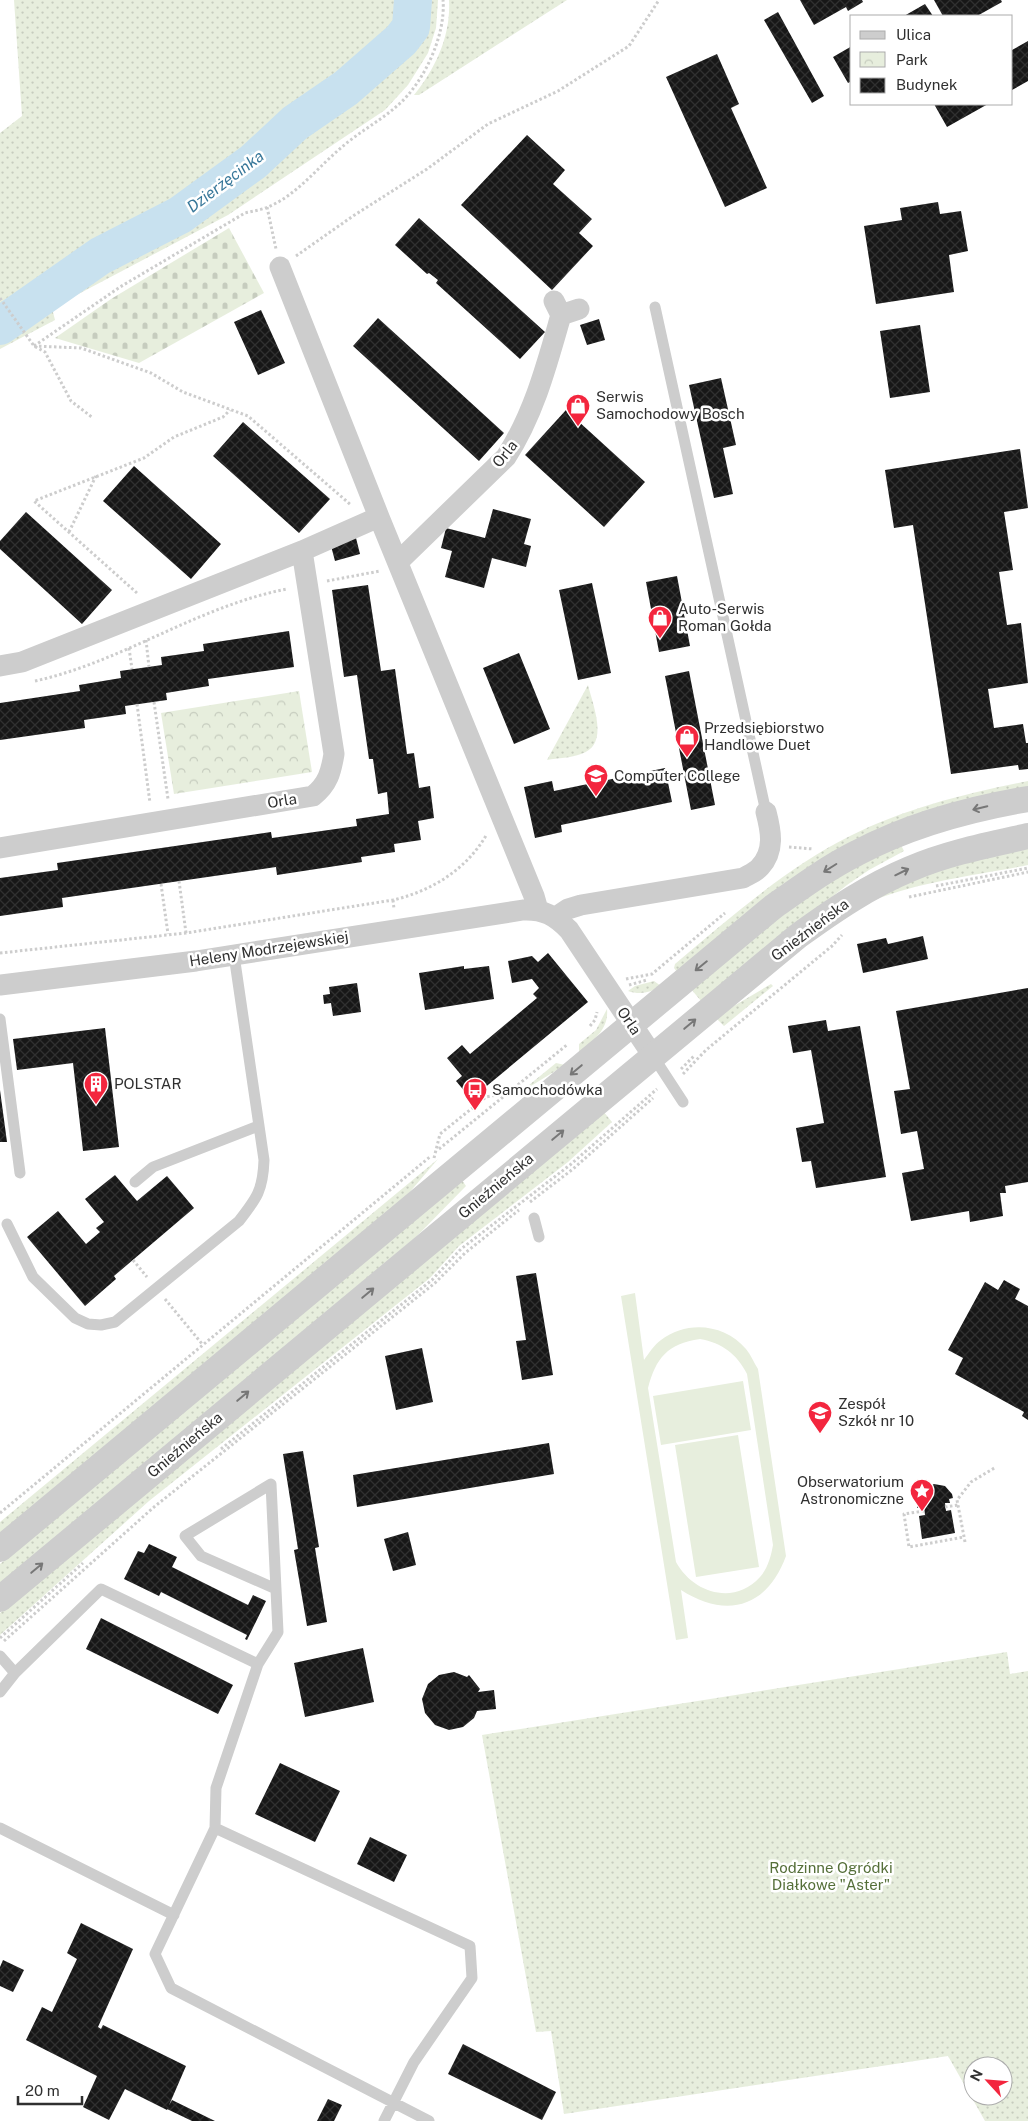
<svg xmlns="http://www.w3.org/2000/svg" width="1028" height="2121" viewBox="0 0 1028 2121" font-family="'Public Sans',sans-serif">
	<defs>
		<pattern id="grass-dots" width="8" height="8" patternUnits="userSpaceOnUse" patternTransform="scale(1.25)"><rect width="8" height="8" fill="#e7eedd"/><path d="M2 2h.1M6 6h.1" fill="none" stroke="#c6ccbe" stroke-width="1.8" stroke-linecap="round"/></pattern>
		<pattern id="cemetery-stones" width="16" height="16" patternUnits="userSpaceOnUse" patternTransform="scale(1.25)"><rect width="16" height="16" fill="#e7eedd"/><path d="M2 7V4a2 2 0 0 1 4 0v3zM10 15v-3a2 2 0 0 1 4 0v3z" fill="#c6ccbe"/></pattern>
		<pattern id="park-crowns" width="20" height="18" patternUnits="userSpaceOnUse" patternTransform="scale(1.25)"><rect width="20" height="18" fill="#e7eedd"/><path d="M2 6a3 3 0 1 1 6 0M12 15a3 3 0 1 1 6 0" fill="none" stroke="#c6ccbe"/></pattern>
		<pattern id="building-cross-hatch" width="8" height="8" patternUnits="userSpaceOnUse" patternTransform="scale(1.25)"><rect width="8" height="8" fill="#171717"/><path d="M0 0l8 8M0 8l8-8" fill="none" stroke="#303030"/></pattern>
	</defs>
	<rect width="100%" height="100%" fill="#fff"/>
	<path fill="url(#grass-dots)" fill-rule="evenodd" d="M14 0H438L436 28 428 53 408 85 385 110 228 215 52 308 55 320 0 349V133L22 116Z
		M449 0H567L419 95H414C436 68 451 35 449 0Z
		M588 685C593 706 610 745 581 754 571 758 558 758 547 760Z
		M1028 781V787L967 800 677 972 674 968 675 964C730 918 786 868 850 836 906 808 967 793 1028 781Z
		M901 845 904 851 869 870 847 885 701 1001 691 989 766 927 840 875Z
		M1028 848V865C977 875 922 881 874 900 919 871 976 860 1028 848Z
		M654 981 661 986C650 993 640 995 628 991L635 986Z
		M771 984 773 986 724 1026 715 1017Z
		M607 1009C609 1030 593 1040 579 1053V1044L596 1030Z
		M556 1063 565 1065 518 1094Z
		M603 1111 612 1122 568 1162 459 1246 430 1278 149 1501 0 1635V1613Z
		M438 1159 403 1200 0 1535V1522Z
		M462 1180 466 1186 416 1237 0 1585V1564Z
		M1007 1652 1010 1674 1028 1671V2121H985L948 2056 564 2114 551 2031 536 2032 482 1735ZM973 2066H1003V2096H973Z"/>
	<path fill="url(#cemetery-stones)" d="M229 228 264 293 139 363 55 338 111 299Z"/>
	<path fill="url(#park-crowns)" d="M299 691 312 772 174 794 161 713Z"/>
	<path fill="#e7eedd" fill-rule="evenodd" d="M635 1293 644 1360C649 1353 654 1345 661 1340 687 1320 725 1324 746 1349 751 1355 754 1363 758 1369L786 1556C767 1608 726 1619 681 1590L688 1638 676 1640 621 1296ZM700 1339C722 1343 737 1354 747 1374L773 1545C771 1556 768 1568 760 1577 734 1606 693 1593 676 1562L648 1388C656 1358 667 1344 700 1339Z
		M743 1381 751 1430 661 1445 653 1396Z
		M738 1435 759 1567 696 1577 675 1445Z"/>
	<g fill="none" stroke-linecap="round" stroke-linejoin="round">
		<path stroke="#c8e1ef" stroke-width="38" d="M0 326 100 256 180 215 253 162 295 123 346 88 401 40 411 27 413 0"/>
	</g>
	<path fill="url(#building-cross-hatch)" d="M800 0H862L863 2 848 11 846 7 814 25Z
		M934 0H1001L1002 2 977 16H943Z
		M925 4 933 16H904Z
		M778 12 824 96 812 103 764 20Z
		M1028 41V81L1012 90V50Z
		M852 46V81L848 83 833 57Z
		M717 54 739 104 731 108 767 188 725 207 666 77Z
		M934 104H988L947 127Z
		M527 135 565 170 553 184 592 219 579 233 593 246 552 290 461 205Z
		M938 202 940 214 961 211 968 251 949 255 954 292 876 304 864 226 902 220 900 208Z
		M419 218 545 332 520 359 436 283 438 280 429 273 427 274 395 245Z
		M261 310 285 363 258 375 234 322Z
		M378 318 504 433 479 461 353 346Z
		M599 319 605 340 587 345 580 325Z
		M920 325 930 392 890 398 880 331Z
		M721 378 736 445 723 448 733 494 714 498 689 385Z
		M566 410 645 482 604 527 525 455Z
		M243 422 330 499 299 533 213 456Z
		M1020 449 1028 508 1004 512 1013 570 999 572 1007 625 1021 623 1028 683 988 689 994 728 1023 724 1026 743H1028V769L1019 770 1018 765 951 774 913 525 894 528 885 470Z
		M134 466 221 544 191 579 103 501Z
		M493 509 531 519 524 544 531 546 526 567 492 558 484 588 445 577 452 551 441 548 446 528 485 538Z
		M26 512 112 590 82 624 0 549V541Z
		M356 538 360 554 335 561 331 546Z
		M677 576 690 646 659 652 646 582Z
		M592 583 611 673 578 680 559 590Z
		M368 585 381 671 395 669 407 754 414 753 419 788 430 786 434 818 418 821 421 840 394 844 395 852 361 857 362 862 277 875 276 867 62 898 63 907 0 916V878L58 870 57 863 189 844 271 832 272 838 357 826 356 819 389 814 387 792 378 794 373 759H369L357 675 344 677 332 590Z
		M289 631 294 667 208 679 209 686 166 693 167 700 125 706 126 714 84 720 85 728 0 740V703L80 691 79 685 121 678 120 671 162 665 161 657 204 651 203 644Z
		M519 653 550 729 514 744 483 668Z
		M689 671 715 805 691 810 665 676Z
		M665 768 672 802 561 825 562 832 535 838 524 787 552 781 554 791Z
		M923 936 928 959 863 973 857 944 886 938 888 944Z
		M548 953 588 1002 471 1099 456 1081 462 1076 447 1058 462 1045 470 1054 537 998 533 994 539 988 532 979 512 983 508 961 532 956 538 962Z
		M464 966V969L489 966 494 999 425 1010 419 973Z
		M357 983 361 1012 333 1016 331 1003 324 1004 323 995 330 994 329 987Z
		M1028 988V1182L1005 1186 1006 1193H1000L1003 1216 970 1222 969 1211 911 1221 902 1173 924 1169 917 1131 901 1134 894 1091 910 1089 896 1011Z
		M826 1020 828 1031 860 1026 886 1177 816 1188 811 1161 802 1162 796 1128 824 1123 811 1050 793 1053 788 1026Z
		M105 1028 119 1147 83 1151 73 1063 17 1070 13 1039Z
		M0 1090 7 1142H0Z
		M115 1175 137 1201 167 1176 194 1208 114 1276 116 1279 85 1306 27 1237 58 1211 86 1244 100 1232 96 1228 104 1222 85 1199Z
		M536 1273 553 1375 522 1380 516 1341 526 1340 516 1276Z
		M1004 1280 1020 1289 1015 1299 1028 1306V1420L1022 1416 1024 1412 955 1374 963 1358 948 1350 985 1282 998 1290Z
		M422 1348 433 1402 396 1410 385 1356Z
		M549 1443 554 1474 357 1507 353 1475Z
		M303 1451 319 1547 315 1548 327 1622 307 1626 294 1550 298 1549 283 1454Z
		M934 1484 945 1486 952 1494 953 1498 949 1499 950 1503H945L946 1511 951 1510 955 1533 922 1539 919 1516 925 1515 924 1507 917 1508 918 1498 924 1489Z
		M408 1532 416 1565 393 1571 384 1539Z
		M149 1544 177 1557 172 1567 248 1605 253 1595 266 1601 247 1640 245 1639 247 1635 161 1592 159 1596 124 1579 138 1551 144 1553Z
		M101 1618 233 1685 218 1714 86 1649Z
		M363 1648 374 1702 305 1717 294 1663Z
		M454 1672 467 1677 469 1675 480 1689 478 1692 494 1690 496 1709 477 1711 474 1718 463 1727 449 1730 435 1725 425 1713 422 1699 428 1684 439 1675Z
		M280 1763 340 1791 315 1842 255 1814Z
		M370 1837 407 1855 394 1882 357 1864Z
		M81 1923 133 1949 98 2027 101 2029 103 2025 186 2066 167 2110 125 2089 109 2120 83 2107 97 2076 26 2040 42 2007 52 2012 77 1959 67 1953Z
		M3 1960 24 1970 13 1992 0 1986V1967Z
		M463 2044 556 2092 542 2120 448 2074Z
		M328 2099 342 2105 334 2121H317Z
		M172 2100 215 2121H192L167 2109Z"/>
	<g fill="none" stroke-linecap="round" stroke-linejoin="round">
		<path stroke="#cdcdcd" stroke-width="3" stroke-dasharray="2.5 2.5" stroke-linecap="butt" d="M267 207 276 249
			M296 256 353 216 427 169 488 124 558 91 629 46 659 0
			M0 298 34 346 45 352 71 401 93 418
			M34 346 81 348 151 373 183 392 248 416 351 505
			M34 346 120 287 245 213C253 211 261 210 268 207 297 195 318 167 342 147 359 132 380 121 397 106 424 83 446 35 443 0
			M69 532 96 476
			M327 581 380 571
			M137 593 34 501 144 458 174 437 223 417 230 410
			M146 640 149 667
			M129 648 132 669
			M35 681C122 662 198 606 287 589
			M154 702 168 799
			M137 704 150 803
			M789 847 813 849
			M179 881 186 933
			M161 884 168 934
			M936 886 1028 868
			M909 897 1028 872
			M393 900 394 909
			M0 953 186 933 393 900C432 891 467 869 487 834
			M626 979 652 974 725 913
			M629 985 647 980
			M590 1026 595 1020 597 1012
			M681 1069 694 1056
			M683 1074 706 1050 832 946 842 935
			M514 1088 568 1044
			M439 1149 503 1097
			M434 1158 440 1134 486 1097 513 1092
			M530 1202 573 1169 653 1098
			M133 1260 147 1277
			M165 1299 203 1345
			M221 1449 432 1280 461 1249 570 1165 657 1089
			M945 1507 958 1505
			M924 1511 904 1514 909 1547 964 1537
			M0 1513 431 1156
			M965 1542 957 1500 971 1482 996 1467
			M0 1638 83 1563
			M4 1641 154 1507 435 1283 465 1253 519 1210"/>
		<path stroke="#cdcdcd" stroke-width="11" d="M655 307 766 812
			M0 1019 20 1173
			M653 1056 683 1102
			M135 1182 153 1167 258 1126
			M534 1218 539 1237
			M7 1224 33 1277 75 1318 88 1324 101 1325 115 1322 239 1221C257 1198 263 1190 264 1160L234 955
			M276 1589 201 1556 185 1536 271 1484 278 1632 258 1664 216 1788 215 1828 155 1954 171 1988 429 2121
			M0 1656 15 1673 0 1692
			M15 1673 101 1589 258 1664
			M0 1828 174 1915
			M215 1828 470 1946 472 1978 414 2062 384 2121"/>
		<path stroke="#cdcdcd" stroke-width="21" d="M280 267 379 517 534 896 538 910
			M561 315 579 309
			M398 562 506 457C534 414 547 364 561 315L554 301
			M0 666 22 662 302 551 379 517
			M0 848 313 796C328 784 331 772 334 754L302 551
			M556 917 568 909 581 905 743 878C748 875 756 872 760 867 775 851 771 831 766 812
			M0 985 196 961 523 910C544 909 555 916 569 930L653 1056"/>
		<path stroke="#cdcdcd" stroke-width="26" d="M0 1549 773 907C800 888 827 868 857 853 910 825 969 809 1028 799
			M0 1599 798 936C834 910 869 886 910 869 947 853 988 845 1028 836"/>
	</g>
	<defs><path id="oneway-shaft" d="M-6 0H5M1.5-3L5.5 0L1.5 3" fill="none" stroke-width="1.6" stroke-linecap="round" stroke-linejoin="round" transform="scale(1.25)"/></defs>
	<g stroke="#777">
		<use href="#oneway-shaft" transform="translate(980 808) rotate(167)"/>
		<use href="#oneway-shaft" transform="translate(830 868) rotate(148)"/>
		<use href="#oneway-shaft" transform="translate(902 872) rotate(-26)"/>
		<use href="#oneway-shaft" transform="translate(701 966) rotate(141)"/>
		<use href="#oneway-shaft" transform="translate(690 1024) rotate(-40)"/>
		<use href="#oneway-shaft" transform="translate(576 1070) rotate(140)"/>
		<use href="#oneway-shaft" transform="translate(558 1135) rotate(-40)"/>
		<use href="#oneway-shaft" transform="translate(368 1293) rotate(-40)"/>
		<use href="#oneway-shaft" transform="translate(243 1396) rotate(-40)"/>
		<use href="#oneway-shaft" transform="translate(37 1568) rotate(-40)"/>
	</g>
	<defs>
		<symbol id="shop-pin" viewBox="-11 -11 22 30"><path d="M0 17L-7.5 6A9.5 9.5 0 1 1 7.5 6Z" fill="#f3263e" stroke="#fff"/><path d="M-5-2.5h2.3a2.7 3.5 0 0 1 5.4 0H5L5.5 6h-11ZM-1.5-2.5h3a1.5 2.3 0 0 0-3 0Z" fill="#fff"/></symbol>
		<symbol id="school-pin" viewBox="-11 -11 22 30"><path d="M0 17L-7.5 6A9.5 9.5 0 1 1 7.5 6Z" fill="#f3263e" stroke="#fff"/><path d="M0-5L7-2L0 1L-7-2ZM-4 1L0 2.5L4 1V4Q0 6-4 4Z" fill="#fff"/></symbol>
		<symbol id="building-pin" viewBox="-11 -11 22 30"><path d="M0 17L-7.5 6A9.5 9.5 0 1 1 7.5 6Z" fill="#f3263e" stroke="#fff"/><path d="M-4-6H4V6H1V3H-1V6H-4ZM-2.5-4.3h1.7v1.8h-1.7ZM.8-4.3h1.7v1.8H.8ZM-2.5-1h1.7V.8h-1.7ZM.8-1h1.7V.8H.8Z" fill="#fff"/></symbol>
		<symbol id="bus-pin" viewBox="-11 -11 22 30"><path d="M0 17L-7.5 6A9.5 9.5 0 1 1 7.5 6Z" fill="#f3263e" stroke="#fff"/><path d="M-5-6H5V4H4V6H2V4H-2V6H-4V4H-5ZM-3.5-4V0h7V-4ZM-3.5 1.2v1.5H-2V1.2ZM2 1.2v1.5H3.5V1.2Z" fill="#fff"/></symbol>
		<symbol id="sight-pin" viewBox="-11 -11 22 30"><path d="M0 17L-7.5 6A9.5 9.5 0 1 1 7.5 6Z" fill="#f3263e" stroke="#fff"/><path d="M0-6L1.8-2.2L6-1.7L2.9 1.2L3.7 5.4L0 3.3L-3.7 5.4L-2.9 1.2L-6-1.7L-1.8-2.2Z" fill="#fff"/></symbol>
	</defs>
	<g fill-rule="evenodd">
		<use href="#shop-pin" x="564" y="392" width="28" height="38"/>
		<use href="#shop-pin" x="646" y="604" width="28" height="38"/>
		<use href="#shop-pin" x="673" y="723" width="28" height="38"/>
		<use href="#school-pin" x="582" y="762" width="28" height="38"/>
		<use href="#building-pin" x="82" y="1070" width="28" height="38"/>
		<use href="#bus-pin" x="461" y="1076" width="28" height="38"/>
		<use href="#school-pin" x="806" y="1399" width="28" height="38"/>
		<use href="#sight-pin" x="908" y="1477" width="28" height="38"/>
	</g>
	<g text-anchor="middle" stroke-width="5" stroke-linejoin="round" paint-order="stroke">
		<g font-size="15" fill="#303030" stroke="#fff" text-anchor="start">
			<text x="596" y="402">Serwis<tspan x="596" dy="17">Samochodowy Bosch</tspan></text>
			<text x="678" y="614">Auto-Serwis<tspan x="678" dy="17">Roman Gołda</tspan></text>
			<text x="704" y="733">Przedsiębiorstwo<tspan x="704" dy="17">Handlowe Duet</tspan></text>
			<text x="614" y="781">Computer College</text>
			<text x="114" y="1089">POLSTAR</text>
			<text x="492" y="1095">Samochodówka</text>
			<text x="838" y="1409">Zespół<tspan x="838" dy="17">Szkół nr 10</tspan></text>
			<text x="904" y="1487" text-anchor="end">Obserwatorium<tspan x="904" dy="17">Astronomiczne</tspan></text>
		</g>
		<g font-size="15" fill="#303030" stroke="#fff">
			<text transform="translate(505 454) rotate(-51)" y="5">Orla</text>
			<text transform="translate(282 801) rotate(-9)" y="5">Orla</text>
			<text transform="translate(810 930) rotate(-37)" y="5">Gnieźnieńska</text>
			<text transform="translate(269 949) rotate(-9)" y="5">Heleny Modrzejewskiej</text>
			<text transform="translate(629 1021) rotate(56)" y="5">Orla</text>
			<text transform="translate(496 1186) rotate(-40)" y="5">Gnieźnieńska</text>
			<text transform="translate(185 1445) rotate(-40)" y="5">Gnieźnieńska</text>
		</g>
		<g font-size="15" fill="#556f39" stroke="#fff">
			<text x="831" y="1873">Rodzinne Ogródki<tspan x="831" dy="17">Diałkowe "Aster"</tspan></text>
		</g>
		<g font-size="16" font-style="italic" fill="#377799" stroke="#fff">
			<text transform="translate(225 181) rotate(-37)" y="6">Dzierżęcinka</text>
		</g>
	</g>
	<rect x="850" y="15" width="162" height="90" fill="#ffffff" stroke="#acacac"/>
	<rect x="860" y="31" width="25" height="8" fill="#cdcdcd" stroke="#acacac"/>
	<text x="896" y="40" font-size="15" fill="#303030">Ulica</text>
	<rect x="860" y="52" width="25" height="15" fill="url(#park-crowns)" stroke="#acacac"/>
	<text x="896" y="65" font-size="15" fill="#303030">Park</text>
	<rect x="860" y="78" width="25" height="15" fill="url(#building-cross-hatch)" stroke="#acacac"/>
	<text x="896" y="90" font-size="15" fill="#303030">Budynek</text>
	<g transform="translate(988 2081) rotate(296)"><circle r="24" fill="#ffffff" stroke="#acacac"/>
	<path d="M0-4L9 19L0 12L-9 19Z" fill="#f3263e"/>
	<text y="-8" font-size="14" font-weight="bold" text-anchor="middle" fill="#303030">N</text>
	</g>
	<path d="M18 2096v8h64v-8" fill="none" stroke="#303030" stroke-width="2.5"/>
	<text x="25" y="2096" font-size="15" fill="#303030" stroke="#ffffff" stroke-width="4" paint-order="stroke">20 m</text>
</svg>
